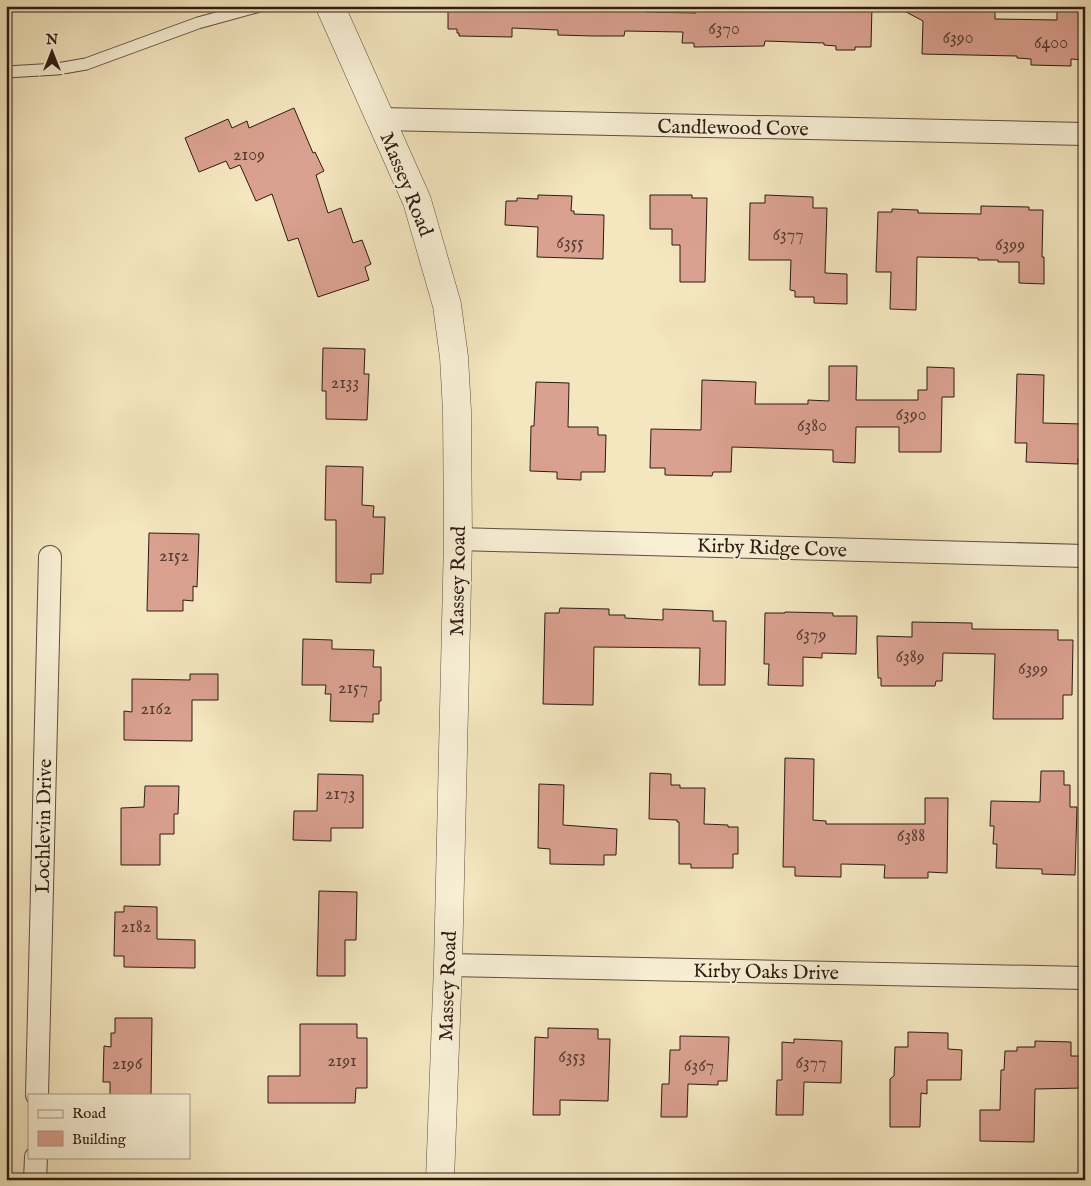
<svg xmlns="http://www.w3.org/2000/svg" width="1091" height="1186" viewBox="0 0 1091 1186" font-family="'IM FELL English',serif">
	<rect width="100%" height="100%" fill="#f4e6bf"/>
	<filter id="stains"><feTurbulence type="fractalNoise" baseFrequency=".004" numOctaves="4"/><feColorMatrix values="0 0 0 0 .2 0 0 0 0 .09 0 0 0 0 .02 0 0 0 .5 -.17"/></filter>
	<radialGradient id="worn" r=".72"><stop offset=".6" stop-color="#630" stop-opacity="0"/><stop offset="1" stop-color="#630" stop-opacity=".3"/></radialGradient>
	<path fill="#daa190" stroke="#2d1b13" d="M448 6H646V12L696 13V7L872 6 871 47H855V50H836V46L824 45V43L765 41 764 46 694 47V43H682L683 32 625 31 624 36H593L558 35V30L512 28V37L459 36V33H457V29H448Z
		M895 6H995V19L1057 20V6H1085L1084 60 1071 59V66L1031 65V59L1017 58V56L922 54 923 21Z
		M294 108 313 153 315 152 324 171 316 175 328 213 341 208 353 243 362 240 371 264 365 267 369 280 318 297 298 238 288 241 272 194 256 201 240 165 230 169 226 161 199 172 185 138 228 119 232 128 247 121 249 128Z
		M538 195 572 196 571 211H574V214L604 215 603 259 537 257 538 227 505 225 506 201H517V198L538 199Z
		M650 195H692V198H707L705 282H680V245H672V229H650Z
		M765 195 813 197V208H827L825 273 847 274V304L814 303V297H795V291L790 290 791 260H749L750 203H765Z
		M981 206 1029 207V210H1043L1042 257H1044V284L1019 283V262H998V260H978V258L917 257 916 310 890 309 891 272H876L878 212H892V209L918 210V213L981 214Z
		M323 348 365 349 364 374H369L367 420 326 419V391H322Z
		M829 366H857L856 400H918V390H927V367L954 368V397H942L941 452H899V427H856L855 463 833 462V450L732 447 731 472H713L712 476 665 475V468H650L651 429 701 430 702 380 756 382 755 404H808V400L829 401Z
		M1017 374 1044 375 1043 423 1083 424V427H1085V459H1078V464L1026 462 1027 443H1015Z
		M536 382 569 383 568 427H598V435H606L605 472H581V480L557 479V472L530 471 531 426H534Z
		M326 466 363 467 362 505 374 506 373 517H385L383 574H371V583L336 582V520H325Z
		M149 533 199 534 197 587 193 586V601L183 600V611H147Z
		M560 608 609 609V615H625V618L663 620V609L713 611V621H726L725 685H699L700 648 594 647 593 705 543 704 545 613H559Z
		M785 612 833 613V616H857L856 654 822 653V658L803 657V686L768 685 769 664H764L765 613H785Z
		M912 622 972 623V629L1058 630V640H1073L1072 695H1063V719H993L995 654 943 653 942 681H936L935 686H881V678H878L877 636 912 637Z
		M303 639 332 640V649L374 650 373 667H381V701H379V714H373V722L330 721 331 694H325L326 685H302Z
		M190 674H218V700H192V741L124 740V711L132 712V679L190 680Z
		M785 758 814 759 813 820 826 821V824H925V798H948L947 873 928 872V878H884L885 865 841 864V877L795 876V867H783Z
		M1041 771H1064V785H1070V807H1077L1075 875 1042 874V869L996 868 997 844H993L994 826H990L991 801 1040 802Z
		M650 773 671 774V785H680V788H705L704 824 728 825V827H738V854H733V868H691V864H679V822H677V820L649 819Z
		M318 774 363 775V828H331V841L293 840 294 811H317Z
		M539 784 564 785 563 825 617 829 616 855H604V865L550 864V849L538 848Z
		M145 786H179L178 814H174V834H160V865H121V808L144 807Z
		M319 891 357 892 356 940H345V976H317Z
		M124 906 157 907V939L195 940V968L124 967V956H114L115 912H124Z
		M115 1018H152L151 1095H110V1082H103L104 1046 111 1047V1033H115Z
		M300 1024H357V1038H367V1088H356L355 1103H268V1076H300Z
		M548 1028 598 1029V1039H610L608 1101 560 1100V1115H533L535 1037 548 1038Z
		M908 1032 948 1033V1049L962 1050 961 1080H927V1094L921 1093 920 1127H890V1079L894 1076 895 1047H908Z
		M680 1036 729 1037 727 1081H718V1085L688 1084 687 1117H661L662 1084H669L670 1050H680Z
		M794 1039 842 1041 841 1083 804 1082 803 1115H776L777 1080H782V1042L794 1043Z
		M1035 1041 1071 1042V1056H1084L1083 1088 1035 1089 1034 1142 980 1141V1110H1000L1001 1070H1004L1005 1051H1017V1047H1035Z"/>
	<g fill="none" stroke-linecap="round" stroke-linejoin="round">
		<defs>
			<path id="service" d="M6 72 57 69 86 64 198 23 260 6"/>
			<path id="minor" d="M381 119 1085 134
				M458 539 1085 556
				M448 965 1085 978
				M37 1095 50 557
				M35 1180 36 1157"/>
			<path id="tertiary" d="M330 6 417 201 447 305 454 357 457 411 458 539 448 965 440 1180"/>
		</defs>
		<use href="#service" stroke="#5f4e3e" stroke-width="13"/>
		<use href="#minor" stroke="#5f4e3e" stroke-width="24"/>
		<use href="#tertiary" stroke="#5f4e3e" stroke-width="29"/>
		<use href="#service" stroke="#f8efd5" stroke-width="11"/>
		<use href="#minor" stroke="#f8efd5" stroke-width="22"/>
		<use href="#tertiary" stroke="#f8efd5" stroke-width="28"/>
	</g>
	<g text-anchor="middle" stroke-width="4" stroke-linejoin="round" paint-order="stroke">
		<g font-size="18" fill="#583c32">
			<text x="724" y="34">6370</text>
			<text x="958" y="43">6390</text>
			<text x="1051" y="48">6400</text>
			<text x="249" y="160">2109</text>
			<text x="788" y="240">6377</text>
			<text x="570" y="248">6355</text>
			<text x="1010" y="250">6399</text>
			<text x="345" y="388">2133</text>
			<text x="911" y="420">6390</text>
			<text x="812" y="431">6380</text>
			<text x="174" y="561">2152</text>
			<text x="811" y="640">6379</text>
			<text x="910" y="662">6389</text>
			<text x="1033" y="674">6399</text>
			<text x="353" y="693">2157</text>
			<text x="156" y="714">2162</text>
			<text x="340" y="799">2173</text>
			<text x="911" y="841">6388</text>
			<text x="136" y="932">2182</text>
			<text x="572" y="1062">6353</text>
			<text x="342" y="1066">2191</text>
			<text x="811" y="1068">6377</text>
			<text x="127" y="1069">2196</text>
			<text x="699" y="1071">6367</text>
		</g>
		<g font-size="20" fill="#2d1b13" stroke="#f8efd5">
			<text transform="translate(733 127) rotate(1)" y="7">Candlewood Cove</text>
			<text transform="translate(407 184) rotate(68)" y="7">Massey Road</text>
			<text transform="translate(772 547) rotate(2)" y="7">Kirby Ridge Cove</text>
			<text transform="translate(457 581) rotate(-89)" y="7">Massey Road</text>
			<text transform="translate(43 826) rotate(-89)" y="7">Lochlevin Drive</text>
			<text transform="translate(766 971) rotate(1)" y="7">Kirby Oaks Drive</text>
			<text transform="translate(447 986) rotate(-88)" y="7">Massey Road</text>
		</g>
	</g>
	<rect width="1091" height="1186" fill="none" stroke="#f4e6bf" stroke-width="25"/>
	<rect x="8" y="8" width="1076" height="1171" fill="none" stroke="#2d1b13" stroke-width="2.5"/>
	<rect x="12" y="12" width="1066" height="1161" fill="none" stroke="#2d1b13"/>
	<rect x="28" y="1094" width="162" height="65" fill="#f8efd5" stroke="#a79a87"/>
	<rect x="38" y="1110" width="25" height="8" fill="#f8efd5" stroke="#a79a87"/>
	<text x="72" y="1118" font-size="15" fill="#2d1b13">Road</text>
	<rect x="38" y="1131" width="25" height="15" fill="#daa190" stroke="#a79a87"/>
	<text x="72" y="1144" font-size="15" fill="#2d1b13">Building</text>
	<g transform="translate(52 52)" stroke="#f8efd5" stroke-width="4" paint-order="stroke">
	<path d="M0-4L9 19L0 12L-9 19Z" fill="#2d1b13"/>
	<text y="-8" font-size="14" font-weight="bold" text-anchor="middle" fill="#2d1b13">N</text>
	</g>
	<rect width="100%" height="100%" filter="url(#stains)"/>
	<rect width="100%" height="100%" fill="url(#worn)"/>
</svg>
